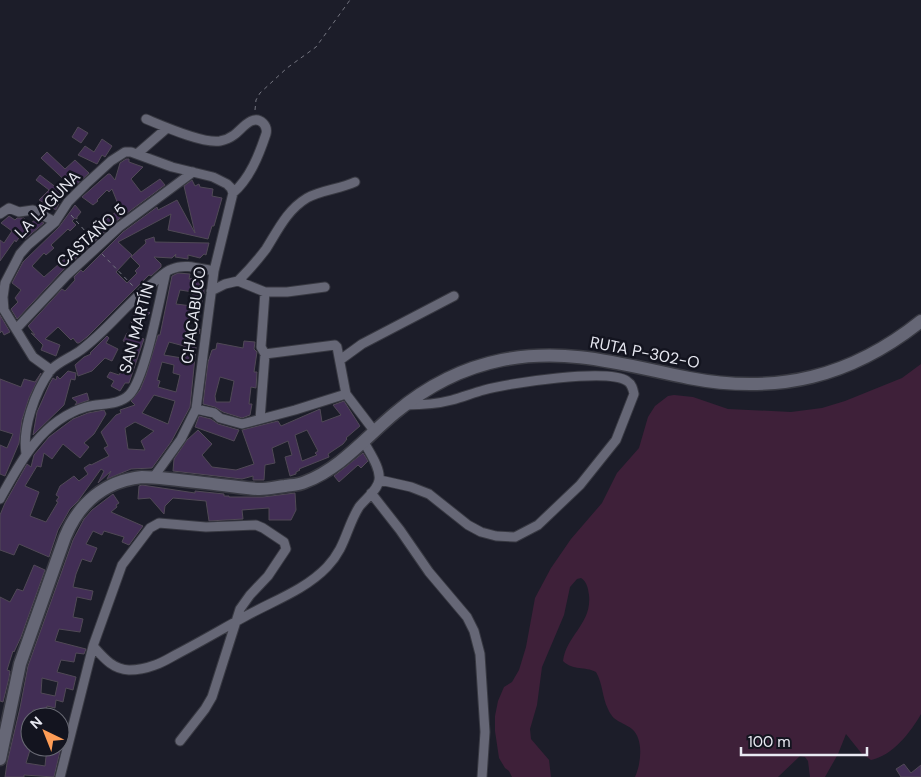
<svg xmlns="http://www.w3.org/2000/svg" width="921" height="777" viewBox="0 0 921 777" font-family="'DM Sans',sans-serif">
	<rect width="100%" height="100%" fill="#1c1d29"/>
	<path fill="#3e2039" d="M921 364V714C911 732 892 756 871 760L862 754 846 734 838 754 825 777H810L808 761 805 757 800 756 778 777H635C641 764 644 739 632 729 622 721 614 723 608 709 602 697 603 684 596 672 585 666 573 671 563 661 567 634 592 624 589 595 588 588 587 582 581 578L577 579 570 587 564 615 542 667 537 705 530 729 531 739 549 760 551 777H512L509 771 505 768 499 758 495 731V716L498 701 504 687 512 682 519 670 526 647 535 598 551 568 571 539 602 503 617 473 639 448 648 417 655 406 668 396 674 395 693 397 728 409 791 412 822 408 845 401 902 378Z"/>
	<path fill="#422e55" stroke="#504956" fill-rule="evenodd" d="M78 127 88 133 81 143 72 137Z
		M102 139 112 146 105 157 102 155 97 164 78 155 85 146 94 152Z
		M47 152 65 169 75 160 89 173 73 188 41 158Z
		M126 159H129V162L143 167 131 179 141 192 160 179 165 185 115 222 96 240 62 271 17 319 11 309 18 302 15 298 21 290 12 283 23 262 59 227 75 205 81 212 77 217V219L75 218 72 221 76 225 70 231 68 229 51 245 54 248 46 255 44 253 32 266 44 277 75 250 74 249 90 234 88 233 120 209 112 189 109 192 107 190 97 200 98 201 93 205 82 197 108 174H110L115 180 120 163Z
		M40 175 66 195 60 201 56 210 39 200 49 190 36 180Z
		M192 180 195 186 199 184 200 187 213 189 212 196 222 198 214 226H212L208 239 168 230 171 214 118 242 132 255 116 272 127 283 137 273 135 271 140 266 131 257 146 243 145 240 154 237 155 242 209 243 206 255 204 254 200 258 188 255V259L175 257 176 254 172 258 154 257 161 264V267L151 276 149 275 87 337 79 343H77L73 338 71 340 58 327 45 339 60 345 56 356 41 350 43 345 31 333 35 335 28 326 62 289 65 291 75 280 74 277 81 270 83 272 123 232 157 207 158 210 177 200 195 233 184 186Z
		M9 216 15 220 17 218H24L30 224 36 219 44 223 25 239 21 235 16 242 15 240 12 244 0 261V240L4 243 12 231 1 223Z
		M178 273 190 274 189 279 195 278V282L199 281V284H204V294H202V307L192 309 188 327 200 329 199 334H195L193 347H196L190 407 171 442 152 468 131 469 107 479 111 471 98 483 104 471 101 469 78 501 70 509 58 530 49 557 19 544 14 555 0 550V515L5 503 27 464 31 467 34 455 49 437 73 419 88 413 104 410 106 414 94 434 84 443 89 447 80 458 63 444 52 459 44 453 41 467 37 466 25 486 39 492 30 516 46 522 58 502 56 501 59 497 56 495 60 486 74 476 79 481 88 474 84 468 90 464 91 465 109 456 104 448 108 446 101 432 116 415 121 413 120 410 135 405 131 401 140 390 146 375 158 335H160L172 276ZM180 290 193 292 192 306 176 304ZM169 342 184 346 182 358 164 355ZM162 362 174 365 173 373 180 375 176 392 158 387 160 381 157 380ZM154 395 175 401 168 424 142 413ZM135 422 154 431 141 441 145 450 128 449 125 428Z
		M140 303 150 313 136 327 131 322Z
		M0 315 10 332 4 335 2 331 0 333Z
		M127 333 144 339 129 383H125L120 391 111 386 114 381 107 377 110 372 119 375 135 346 123 341Z
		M107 336 109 338 106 343 118 349 112 361 105 358 92 371 78 376 75 365 84 357 91 354 90 353Z
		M244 341 255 342 254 349 257 352 254 372H257L256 388 251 387 249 404H252L250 415 242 418 223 412 215 407 203 404 208 362 212 350 216 349 217 343 243 348ZM220 377 234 381 230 402H216L215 396Z
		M68 371 76 373 75 380 71 379 64 405 33 435 37 412 50 383 53 378 56 380 57 376 60 379Z
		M41 373 29 398 22 420 19 443 5 476 0 474V445L7 448 13 434 0 430V379L21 387 24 379 35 382Z
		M87 393 89 400 75 405 77 402 72 398Z
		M344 401 360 426 346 438 347 439 343 444 328 454 329 457 299 469 300 470 296 472V474L290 476 285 457 292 455 288 441 272 448 275 463 265 465 264 480H253V476L242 479 173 471 174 459 187 440 198 430 212 444 202 455 212 467 236 470 254 464 242 430 278 421 281 426 320 409 322 422 341 415 333 405ZM307 430 318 451 315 453 317 455 302 461 295 435Z
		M199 416 211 419 218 424 239 430 234 441 195 427Z
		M363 453 368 461 361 468 358 465 339 482 334 476Z
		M142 485 195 493V491L224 494V496H229V497H263L295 493 296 510 291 520H269V508L242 510 243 519 209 521 206 501 173 498 165 506 164 514 150 498 138 499 139 486Z
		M113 494 119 503 116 505 117 507 111 512 143 526 129 545 122 542 124 537 104 531 102 535 93 531 86 544 97 548 91 562 82 559 76 574 73 587 93 591 91 600 77 597 73 617 83 619 80 632 59 629 55 641 86 649 84 654 76 653 74 662 61 660 57 672 76 677 73 690 66 688 63 702 56 700 55 708 47 706 46 711 33 710 28 729H30V750L26 763 45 766 47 747H61L54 777 24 775V777H5L7 763 20 708 28 666 73 540 84 519 92 510ZM42 678 58 682 55 696 41 693Z
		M34 565 45 570 21 637 14 652 13 651 7 670 10 671 9 678 3 702 0 701V597L10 602 17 589 23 591Z
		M904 764 911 773 921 765V777H901L896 769Z"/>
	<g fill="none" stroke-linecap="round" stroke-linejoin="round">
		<defs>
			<path id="street" d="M146 119C163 126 203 144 220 141 225 140 230 138 234 135 242 129 253 113 263 123 266 126 267 130 266 134 259 155 250 178 233 193
				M137 154 167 128
				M0 214 9 208 19 212 33 210 55 222
				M238 281C248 271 257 261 266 249 278 230 287 210 307 198 321 190 340 189 355 182
				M211 291 225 284 238 281 265 292H287L325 287
				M16 329 67 275 119 227 193 172
				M265 354 335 345 337 347 346 394 375 432
				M340 360 362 344 454 296
				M51 370 33 357 4 310 3 297 5 283 20 254 28 245 55 222 68 202 86 184 111 161 125 152H131L172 167 213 177 227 184 231 188 233 193 214 271 196 409 181 439 153 478
				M196 409 214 413 220 418 242 424 295 410 346 394
				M260 419 265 354 261 347 265 292
				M26 454C22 428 35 392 50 371 57 362 72 357 81 350 108 330 128 302 154 282 160 277 165 271 172 269 185 263 201 269 214 271
				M380 480 411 487 429 494 468 525 481 532 496 536 515 537 538 525 580 485 616 440 634 394C633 389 632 384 627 381 608 368 509 383 484 390 473 393 463 397 452 400 437 404 421 405 406 405
				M371 493 400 530 429 572 467 617 474 631 480 654 485 732 482 777
				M0 499C20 462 42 420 86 407 100 403 118 406 129 395 145 380 160 297 166 272
				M93 646C103 657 112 669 129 670 138 670 147 668 155 665 164 662 171 657 179 653 202 641 224 628 246 616 273 601 305 590 327 567 346 547 346 528 359 507 365 499 378 490 379 480 381 468 369 452 364 442
				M60 777 93 646 122 565 150 528 159 523 206 527 256 525 263 528 284 542 286 549 268 576 250 595 240 609 212 697 205 709 180 741"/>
			<path id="secondary" d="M0 759 20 664 65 537C79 503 105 481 142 477 172 478 201 483 230 486 240 487 250 489 260 489 268 489 276 487 285 486 291 485 299 485 305 482 340 469 366 437 395 413 426 387 462 368 502 360 569 347 624 365 689 378 777 395 851 377 921 321"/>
		</defs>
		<use href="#street" stroke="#383942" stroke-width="11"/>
		<use href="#secondary" stroke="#383942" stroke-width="15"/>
		<path stroke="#747580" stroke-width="1" stroke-dasharray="4 4" stroke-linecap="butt" d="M255 110 256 100 260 93 287 68 316 47 350 0
			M71 215 93 240
			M102 254 134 287"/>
		<use href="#street" stroke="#666776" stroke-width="9"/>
		<use href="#secondary" stroke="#666776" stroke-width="12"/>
	</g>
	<g text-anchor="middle" stroke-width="5" stroke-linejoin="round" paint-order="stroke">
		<g font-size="16" fill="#e8e9f2" stroke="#13141f">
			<text transform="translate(47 204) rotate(-46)" y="6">LA LAGUNA</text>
			<text transform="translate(91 235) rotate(-42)" y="6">CASTAÑO 5</text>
			<text transform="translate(193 315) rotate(-82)" y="6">CHACABUCO</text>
			<text transform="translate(136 328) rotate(-75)" y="6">SAN MARTÍN</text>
			<text transform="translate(645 352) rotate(11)" y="6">RUTA P-302-O</text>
		</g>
	</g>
	<g transform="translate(45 732) rotate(317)"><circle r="24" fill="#13141f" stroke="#686973"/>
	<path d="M0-4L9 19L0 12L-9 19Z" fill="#fd9c56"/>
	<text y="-8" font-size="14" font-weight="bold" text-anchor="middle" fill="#e8e9f2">N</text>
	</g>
	<path d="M741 747v8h126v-8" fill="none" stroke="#e8e9f2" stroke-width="2.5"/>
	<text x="748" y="747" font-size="15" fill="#e8e9f2" stroke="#13141f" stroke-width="4" paint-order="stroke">100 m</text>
</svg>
